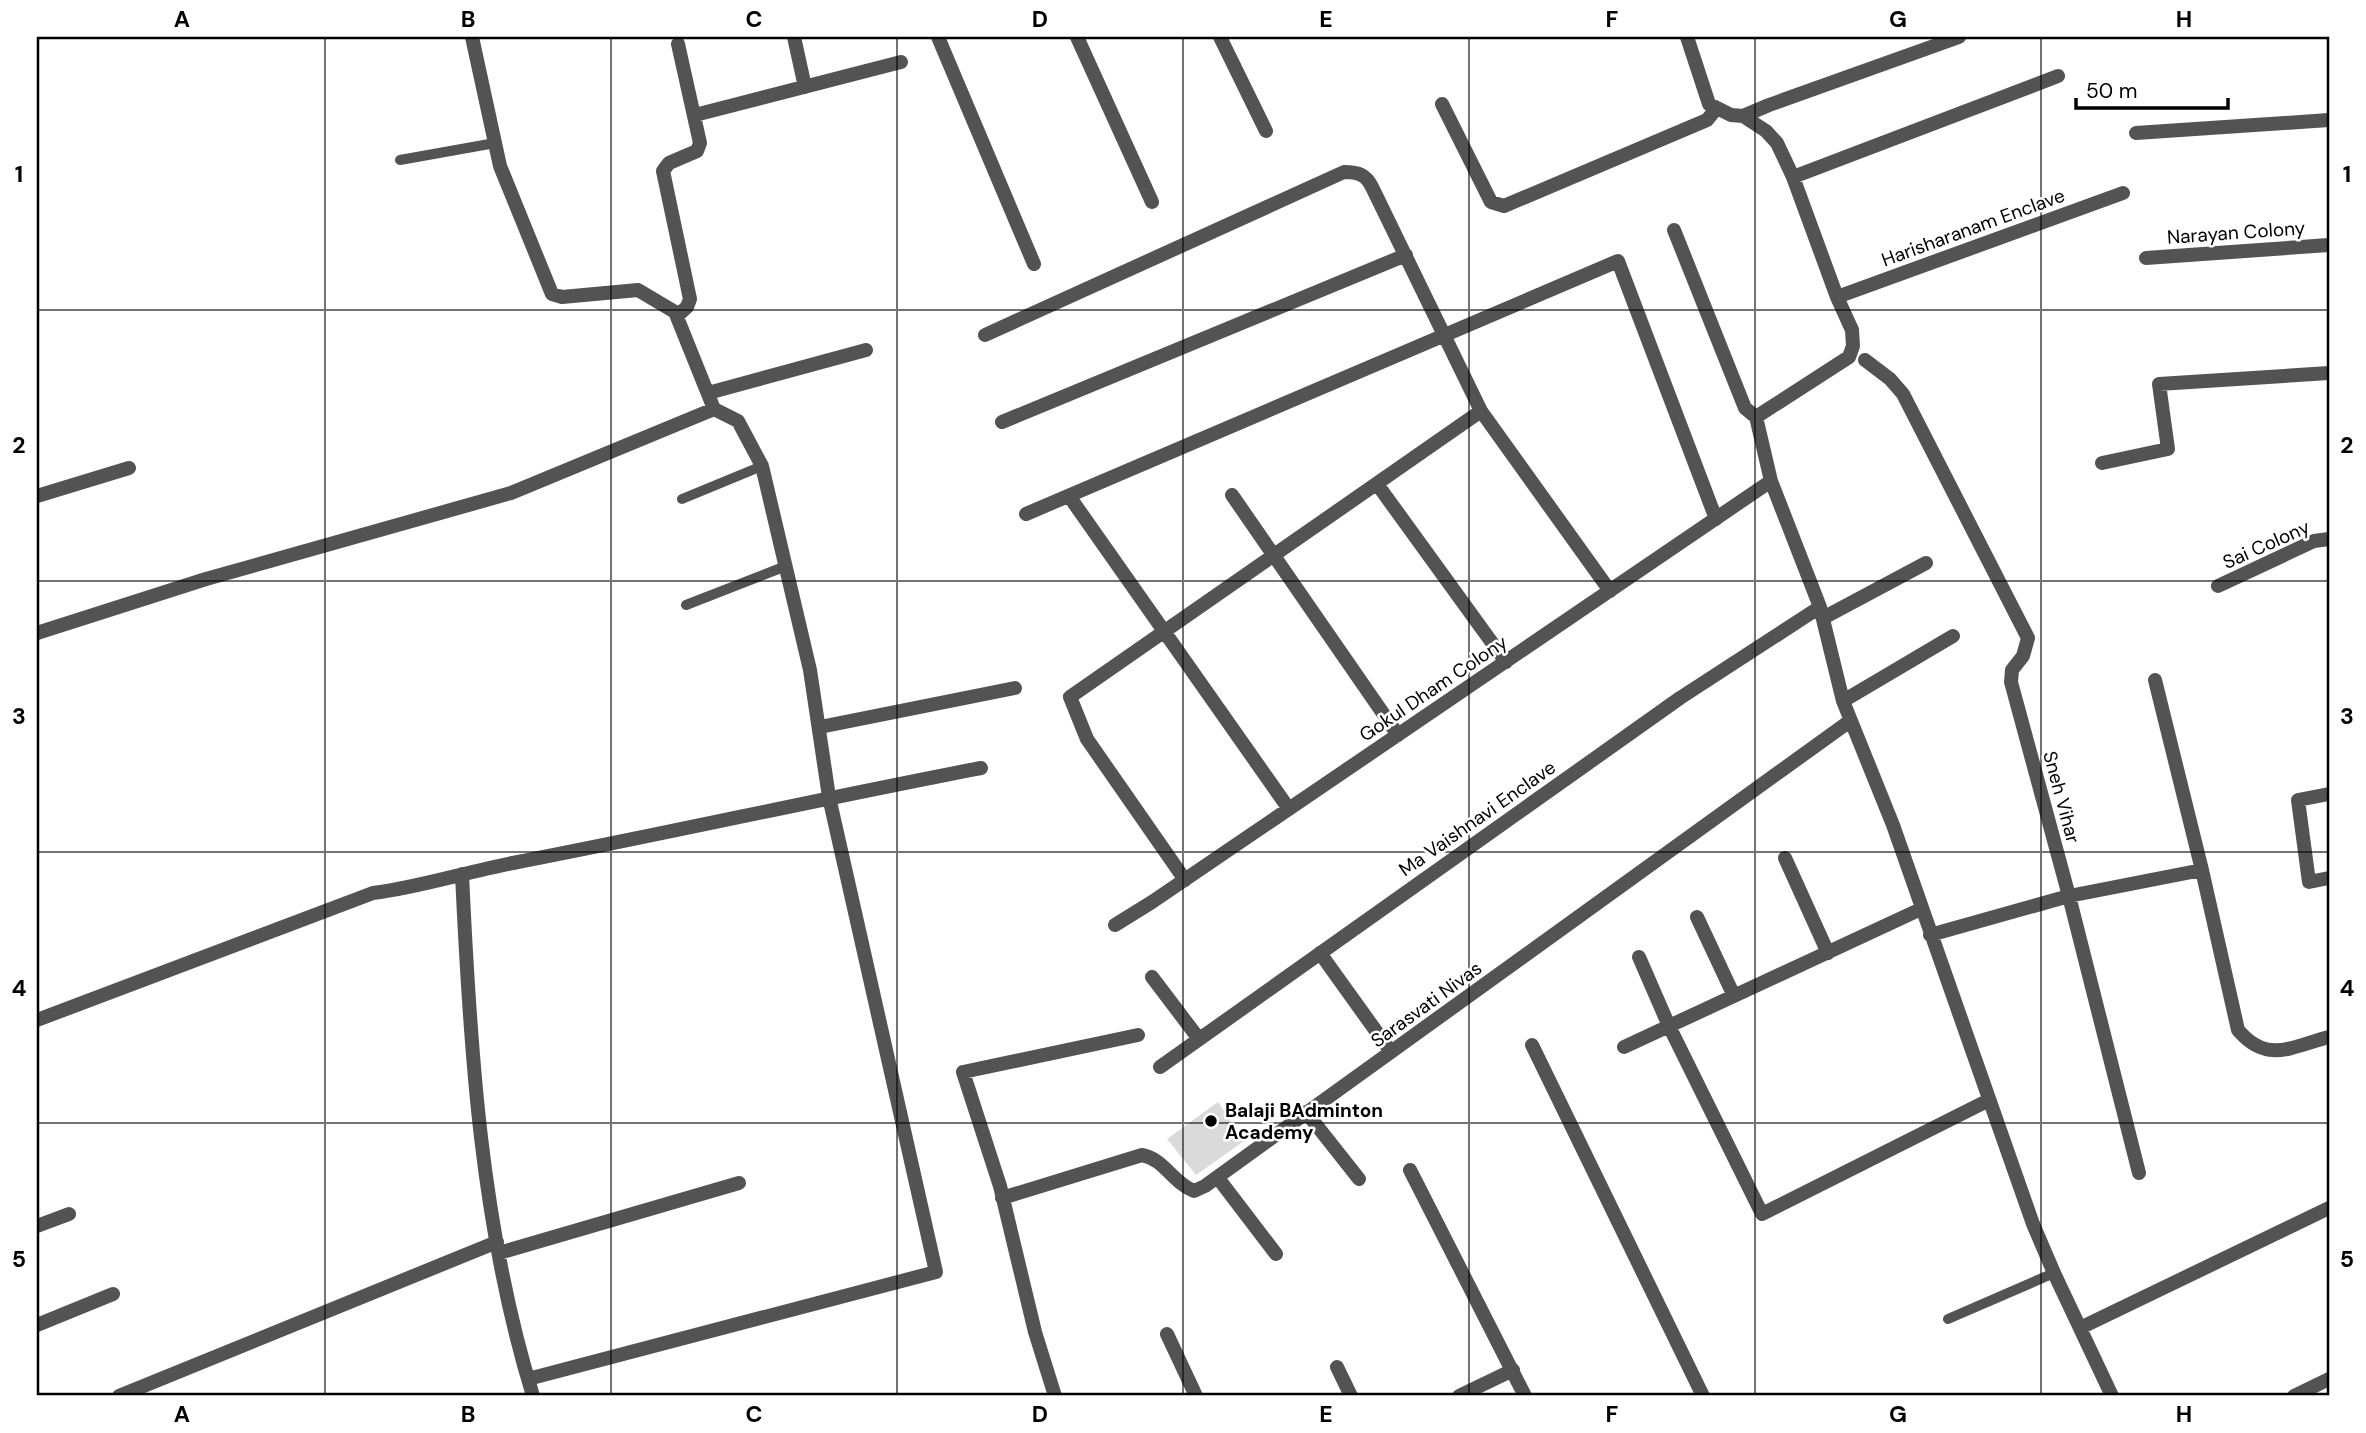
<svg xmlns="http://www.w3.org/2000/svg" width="2366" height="1433" viewBox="0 0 2366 1433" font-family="'DM Sans',sans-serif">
	<rect width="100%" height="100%" fill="#fff"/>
	<path fill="#dadada" d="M1218 1102 1244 1141 1196 1175 1167 1139Z"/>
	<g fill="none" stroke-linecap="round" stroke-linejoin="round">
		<path stroke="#535353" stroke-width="10" d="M400 160 495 143
			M682 499 762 466
			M686 605 786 566
			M1948 1319 2054 1273"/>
		<path stroke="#535353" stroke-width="14" d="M472 37 500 166 552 294 562 297 638 290 675 312 714 409 738 421 762 466 810 670 829 797 936 1272 528 1379
			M794 37 805 87
			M938 37 1034 264
			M1077 37 1152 202
			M1220 37 1266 131
			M1687 37 1709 104 1731 115 1743 116 1766 131 1777 143 1793 177 1837 297 1852 330 1853 346 1849 357 1756 417 1771 481 1820 607 1843 701 1893 825 2033 1224 2054 1273 2112 1396
			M678 44 700 143 697 151 669 163 663 171 690 299 687 307 678 315
			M1442 104 1491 202 1504 206 1707 120 1716 109
			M695 115 901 62
			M1743 116 1769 105 1959 37
			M2136 133 2329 120
			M1793 177 2058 76
			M1674 230 1745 408 1756 417
			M2146 258 2329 245
			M1837 297 2123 193
			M985 335 1344 172C1359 172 1366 175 1372 187L1481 411 1610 591
			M1865 360 1890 379 1903 394 2028 638 2023 656 2012 670 2011 682 2069 896 2202 870 2238 1030C2267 1064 2291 1047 2329 1037
			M708 393 866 350
			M1002 422 1406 255
			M2102 463 2168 449 2159 384 2329 373
			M1377 484 1506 662
			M1232 495 1398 735
			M37 496 129 468
			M1069 496 1289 809
			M1026 514 1618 261 1716 519
			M2218 586 2314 541 2329 539
			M1823 618 1926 563
			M37 633 206 579 511 493 714 409
			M2155 680 2202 870
			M1843 701 1953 636
			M820 727 1015 688
			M2329 794 2298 800 2309 882 2329 878
			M1785 858 1828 953
			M462 874C470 1049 481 1227 533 1396
			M1185 880 1087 739 1070 697 1481 411
			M1697 917 1734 996
			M1115 925 1152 902 1771 481
			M1930 935 2069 896 2139 1173
			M1320 953 1391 1052
			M1639 957 1669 1026 1762 1214 1989 1100
			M1152 977 1199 1039
			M37 1020 373 893C420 887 466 872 513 863 669 833 824 798 981 768
			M1532 1045 1703 1396
			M1624 1047 1921 909
			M1160 1067 1680 698 1820 607
			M1306 1112 1359 1179
			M1410 1170 1525 1396
			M1218 1178 1276 1254
			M1002 1198 1142 1155C1164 1159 1173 1183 1194 1191L1205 1186 1850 721
			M37 1226 69 1214
			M499 1253 739 1183
			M37 1325 113 1294
			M2080 1328 2329 1208
			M1167 1334 1196 1396
			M1337 1367 1351 1396
			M119 1396 497 1242
			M1055 1396 1035 1332 1000 1186 963 1072 1138 1035
			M1459 1396 1513 1370
			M2294 1396 2329 1379"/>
	</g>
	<path fill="none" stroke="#000" stroke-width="2" stroke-opacity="0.55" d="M325 37V1396M611 37V1396M897 37V1396M1183 37V1396M1469 37V1396M1755 37V1396M2041 37V1396M37 310H2329M37 581H2329M37 852H2329M37 1123H2329"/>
	<circle fill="#000" stroke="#fff" stroke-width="2.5" cx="1211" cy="1121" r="7"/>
	<g text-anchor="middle" stroke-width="5" stroke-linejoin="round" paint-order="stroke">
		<g font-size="19" fill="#000" stroke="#fff">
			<text transform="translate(1973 227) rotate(-20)" y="7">Harisharanam Enclave</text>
			<text transform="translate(2236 232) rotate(-4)" y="7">Narayan Colony</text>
			<text transform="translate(2266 544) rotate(-24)" y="7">Sai Colony</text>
			<text transform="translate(1433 688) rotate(-34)" y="7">Gokul Dham Colony</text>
			<text transform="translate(2062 797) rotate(75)" y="7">Sneh Vihar</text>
			<text transform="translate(1477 818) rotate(-35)" y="7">Ma Vaishnavi Enclave</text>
			<text transform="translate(1426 1004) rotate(-36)" y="7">Sarasvati Nivas</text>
		</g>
		<g font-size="19" font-weight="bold" fill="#000" stroke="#fff" text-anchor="start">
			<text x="1225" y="1117">Balaji BAdminton<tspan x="1225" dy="22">Academy</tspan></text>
		</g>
	</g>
	<rect width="2366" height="1433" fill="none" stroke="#ffffff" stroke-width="77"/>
	<path d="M2076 98v10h152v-10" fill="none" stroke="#000000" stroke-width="3.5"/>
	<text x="2086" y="98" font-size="21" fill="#000000" stroke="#ffffff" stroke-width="5" paint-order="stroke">50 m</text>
	<rect x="38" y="38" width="2290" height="1356" fill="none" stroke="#000" stroke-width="2.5"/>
	<g font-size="23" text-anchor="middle" font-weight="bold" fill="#000">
		<text x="182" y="27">A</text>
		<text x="468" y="27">B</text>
		<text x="754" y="27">C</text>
		<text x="1040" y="27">D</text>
		<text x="1326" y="27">E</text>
		<text x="1612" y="27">F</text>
		<text x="1898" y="27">G</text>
		<text x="2184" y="27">H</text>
		<text x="19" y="182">1</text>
		<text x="2347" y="182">1</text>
		<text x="19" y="453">2</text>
		<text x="2347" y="453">2</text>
		<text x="19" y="724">3</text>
		<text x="2347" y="724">3</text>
		<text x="19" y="996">4</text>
		<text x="2347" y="996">4</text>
		<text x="19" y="1267">5</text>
		<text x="2347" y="1267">5</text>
		<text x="182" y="1422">A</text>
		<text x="468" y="1422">B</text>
		<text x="754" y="1422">C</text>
		<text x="1040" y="1422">D</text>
		<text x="1326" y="1422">E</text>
		<text x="1612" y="1422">F</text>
		<text x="1898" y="1422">G</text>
		<text x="2184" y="1422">H</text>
	</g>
</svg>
